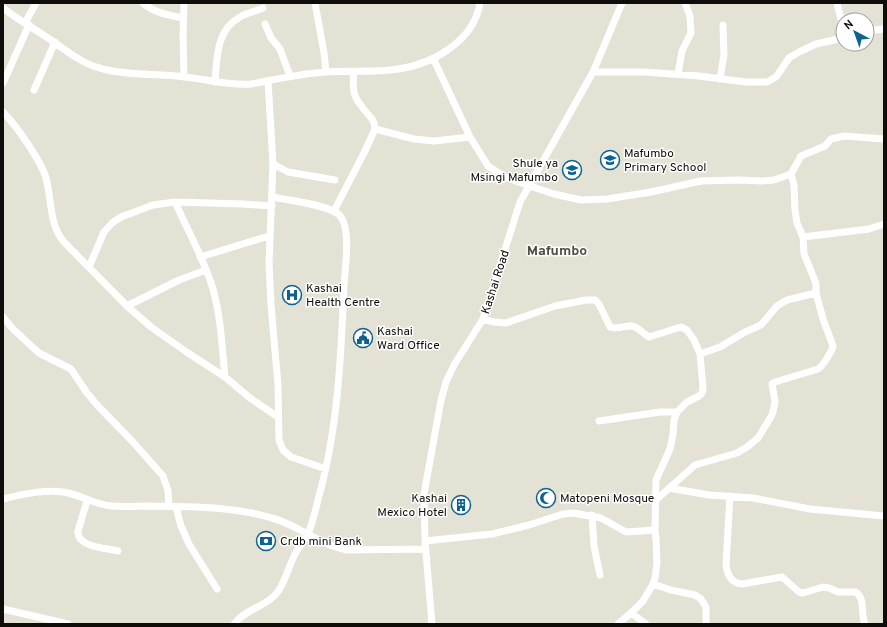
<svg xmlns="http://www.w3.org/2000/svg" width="887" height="627" viewBox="0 0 887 627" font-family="Overpass,sans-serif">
	<rect width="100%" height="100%" fill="#e4e1d5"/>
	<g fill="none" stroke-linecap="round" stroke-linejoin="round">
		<path stroke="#fff" stroke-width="7" d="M143 3C155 13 167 15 183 18
			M315 3 324 53 326 72
			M837 3 843 27
			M3 8C17 19 33 28 48 38 66 50 81 64 103 69 129 76 158 73 185 77 206 79 229 86 251 84 258 83 265 81 271 80 289 77 307 73 325 72 350 70 374 73 398 69 433 64 474 41 480 3
			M25 23 36 3
			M265 24 271 38 280 49 290 76
			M867 31 884 29
			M433 58 470 137 488 166 505 177 530 186 554 194 581 200 607 199 651 192 701 181 739 180 762 181 774 180 791 174 801 156 825 146 831 139 844 136 884 139
			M593 72H644L699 76 746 82H767L776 77 789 58 799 52 816 44 843 38
			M678 74 682 51 691 33 690 16 685 3
			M184 76 183 36 184 3
			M720 79 724 55 723 25
			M268 81 273 164 269 263 271 305 278 385 279 440 283 450 291 457 326 469
			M215 82C217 58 216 30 240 17 247 13 256 11 263 8
			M3 83 29 25
			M34 90 55 42
			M3 112C16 125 41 161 46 178 52 200 49 225 64 242L127 306 151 327 188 353 225 377 250 398 278 417
			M375 129 414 139 434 141 470 137
			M273 164 288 172 335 180
			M175 202C188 231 204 259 213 289 221 318 222 347 225 377
			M334 211 365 151 375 129 374 123 372 119C356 100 351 97 354 72
			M803 237 869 229 884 224
			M200 257 269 236
			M89 267 104 232 112 223 121 217 153 205 175 202 243 204 272 206
			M127 306 179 280 206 270
			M3 317 13 329 39 353 71 369 87 393 98 406 133 442 163 476 168 491 169 506
			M483 319 494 322 506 323 555 306 586 300H595L599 304 610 327C618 330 625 325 632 326 639 327 643 334 649 337L681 327 687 330 694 340 700 354 703 388 702 393 699 396 687 402 677 412 674 420 673 434 670 449 656 480 655 530 656 539 657 563 655 578 653 584 643 601 631 613 618 624
			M700 354 720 347 745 332 761 325 777 306 787 300 816 293
			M599 421 660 412H677
			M669 488 709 495 753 498 810 509 884 516
			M730 496 726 564C727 575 731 583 742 584L782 577 799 592 803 593 823 587 829 588 838 592H856C866 600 860 613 865 624
			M3 499C24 494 48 488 69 493 84 497 97 505 112 506 124 507 137 506 149 506 190 507 232 506 272 518 298 525 320 545 347 550L426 549
			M656 500 695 465 737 453 747 447 758 438 772 415 774 407 775 401 772 384 775 382 818 369C823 366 832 351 833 346L823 319 816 293V284L813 276 804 254 803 237 797 223 795 210 794 185 791 174
			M87 501 78 531C76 547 106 548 118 551
			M176 507 181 526 189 544 217 589
			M592 515 594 546 600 575
			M425 541 492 534 529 525 563 514 573 513 601 518 626 532 655 530
			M653 584 671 590 695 595 701 599 706 607V624
			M3 609 68 624
			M631 613 646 624
			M234 624C246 608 269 606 279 590 286 579 289 566 295 554 299 547 305 541 308 534 313 522 316 508 319 496 338 428 341 356 344 286 345 268 351 232 341 217 333 205 287 200 272 197
			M432 624 425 541 424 494 441 400 446 382 454 365 483 319 520 202 593 72 622 3"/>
	</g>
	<defs>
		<symbol id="school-ring" viewBox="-11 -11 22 22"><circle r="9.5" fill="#fff" stroke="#0c6293" stroke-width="1.5"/><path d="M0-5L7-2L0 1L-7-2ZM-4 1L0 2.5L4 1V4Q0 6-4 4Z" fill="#0c6293"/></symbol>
		<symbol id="hospital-ring" viewBox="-11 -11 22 22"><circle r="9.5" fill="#fff" stroke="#0c6293" stroke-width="1.5"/><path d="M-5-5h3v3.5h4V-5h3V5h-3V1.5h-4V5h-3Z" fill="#0c6293"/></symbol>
		<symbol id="civic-ring" viewBox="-11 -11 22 22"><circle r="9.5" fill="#fff" stroke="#0c6293" stroke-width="1.5"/><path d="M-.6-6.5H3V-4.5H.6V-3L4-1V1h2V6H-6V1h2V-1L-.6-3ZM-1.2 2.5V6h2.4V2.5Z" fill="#0c6293"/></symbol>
		<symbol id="mosque-ring" viewBox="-11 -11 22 22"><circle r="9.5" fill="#fff" stroke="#0c6293" stroke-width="1.5"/><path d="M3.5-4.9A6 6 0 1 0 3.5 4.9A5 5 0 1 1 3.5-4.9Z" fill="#0c6293"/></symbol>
		<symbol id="building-ring" viewBox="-11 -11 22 22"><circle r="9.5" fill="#fff" stroke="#0c6293" stroke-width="1.5"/><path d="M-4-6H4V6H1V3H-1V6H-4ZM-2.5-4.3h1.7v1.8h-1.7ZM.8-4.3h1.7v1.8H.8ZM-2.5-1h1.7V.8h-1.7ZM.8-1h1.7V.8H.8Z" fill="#0c6293"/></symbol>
		<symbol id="bank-ring" viewBox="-11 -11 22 22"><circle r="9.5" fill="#fff" stroke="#0c6293" stroke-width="1.5"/><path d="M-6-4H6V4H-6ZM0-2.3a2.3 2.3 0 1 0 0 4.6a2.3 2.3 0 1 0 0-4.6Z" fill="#0c6293"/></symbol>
	</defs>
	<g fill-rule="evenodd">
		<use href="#school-ring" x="599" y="149" width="22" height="22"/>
		<use href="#school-ring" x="561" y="159" width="22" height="22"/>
		<use href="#hospital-ring" x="281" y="284" width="22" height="22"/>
		<use href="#civic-ring" x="352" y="327" width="22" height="22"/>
		<use href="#mosque-ring" x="535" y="487" width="22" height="22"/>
		<use href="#building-ring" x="450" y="494" width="22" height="22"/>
		<use href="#bank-ring" x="255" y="530" width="22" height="22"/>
	</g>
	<g text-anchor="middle" stroke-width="3" stroke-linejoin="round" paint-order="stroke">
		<g font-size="12" fill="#0e0d09" stroke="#fff" text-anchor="start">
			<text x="624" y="157">Mafumbo<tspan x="624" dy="14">Primary School</tspan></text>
			<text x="558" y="167" text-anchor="end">Shule ya<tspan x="558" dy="14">Msingi Mafumbo</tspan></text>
			<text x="306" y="292">Kashai<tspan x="306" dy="14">Health Centre</tspan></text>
			<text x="377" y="335">Kashai<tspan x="377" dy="14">Ward Office</tspan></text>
			<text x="447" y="502" text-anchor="end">Kashai<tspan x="447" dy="14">Mexico Hotel</tspan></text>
			<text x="560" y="502">Matopeni Mosque</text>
			<text x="280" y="545">Crdb mini Bank</text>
		</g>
		<g font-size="12" fill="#0e0d09" stroke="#fff">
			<text transform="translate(495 282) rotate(-72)" y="4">Kashai Road</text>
		</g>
		<g font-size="14" font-weight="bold" fill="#4f4d42" stroke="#fff">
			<text x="557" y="255">Mafumbo</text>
		</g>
	</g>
	<rect width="887" height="627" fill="none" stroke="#0e0d09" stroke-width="8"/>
	<g transform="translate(855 32) rotate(319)"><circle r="19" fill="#ffffff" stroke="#9f9e9d"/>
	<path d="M0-3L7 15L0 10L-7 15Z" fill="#0c6293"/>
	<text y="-6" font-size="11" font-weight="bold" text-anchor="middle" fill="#0e0d09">N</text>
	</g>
</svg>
